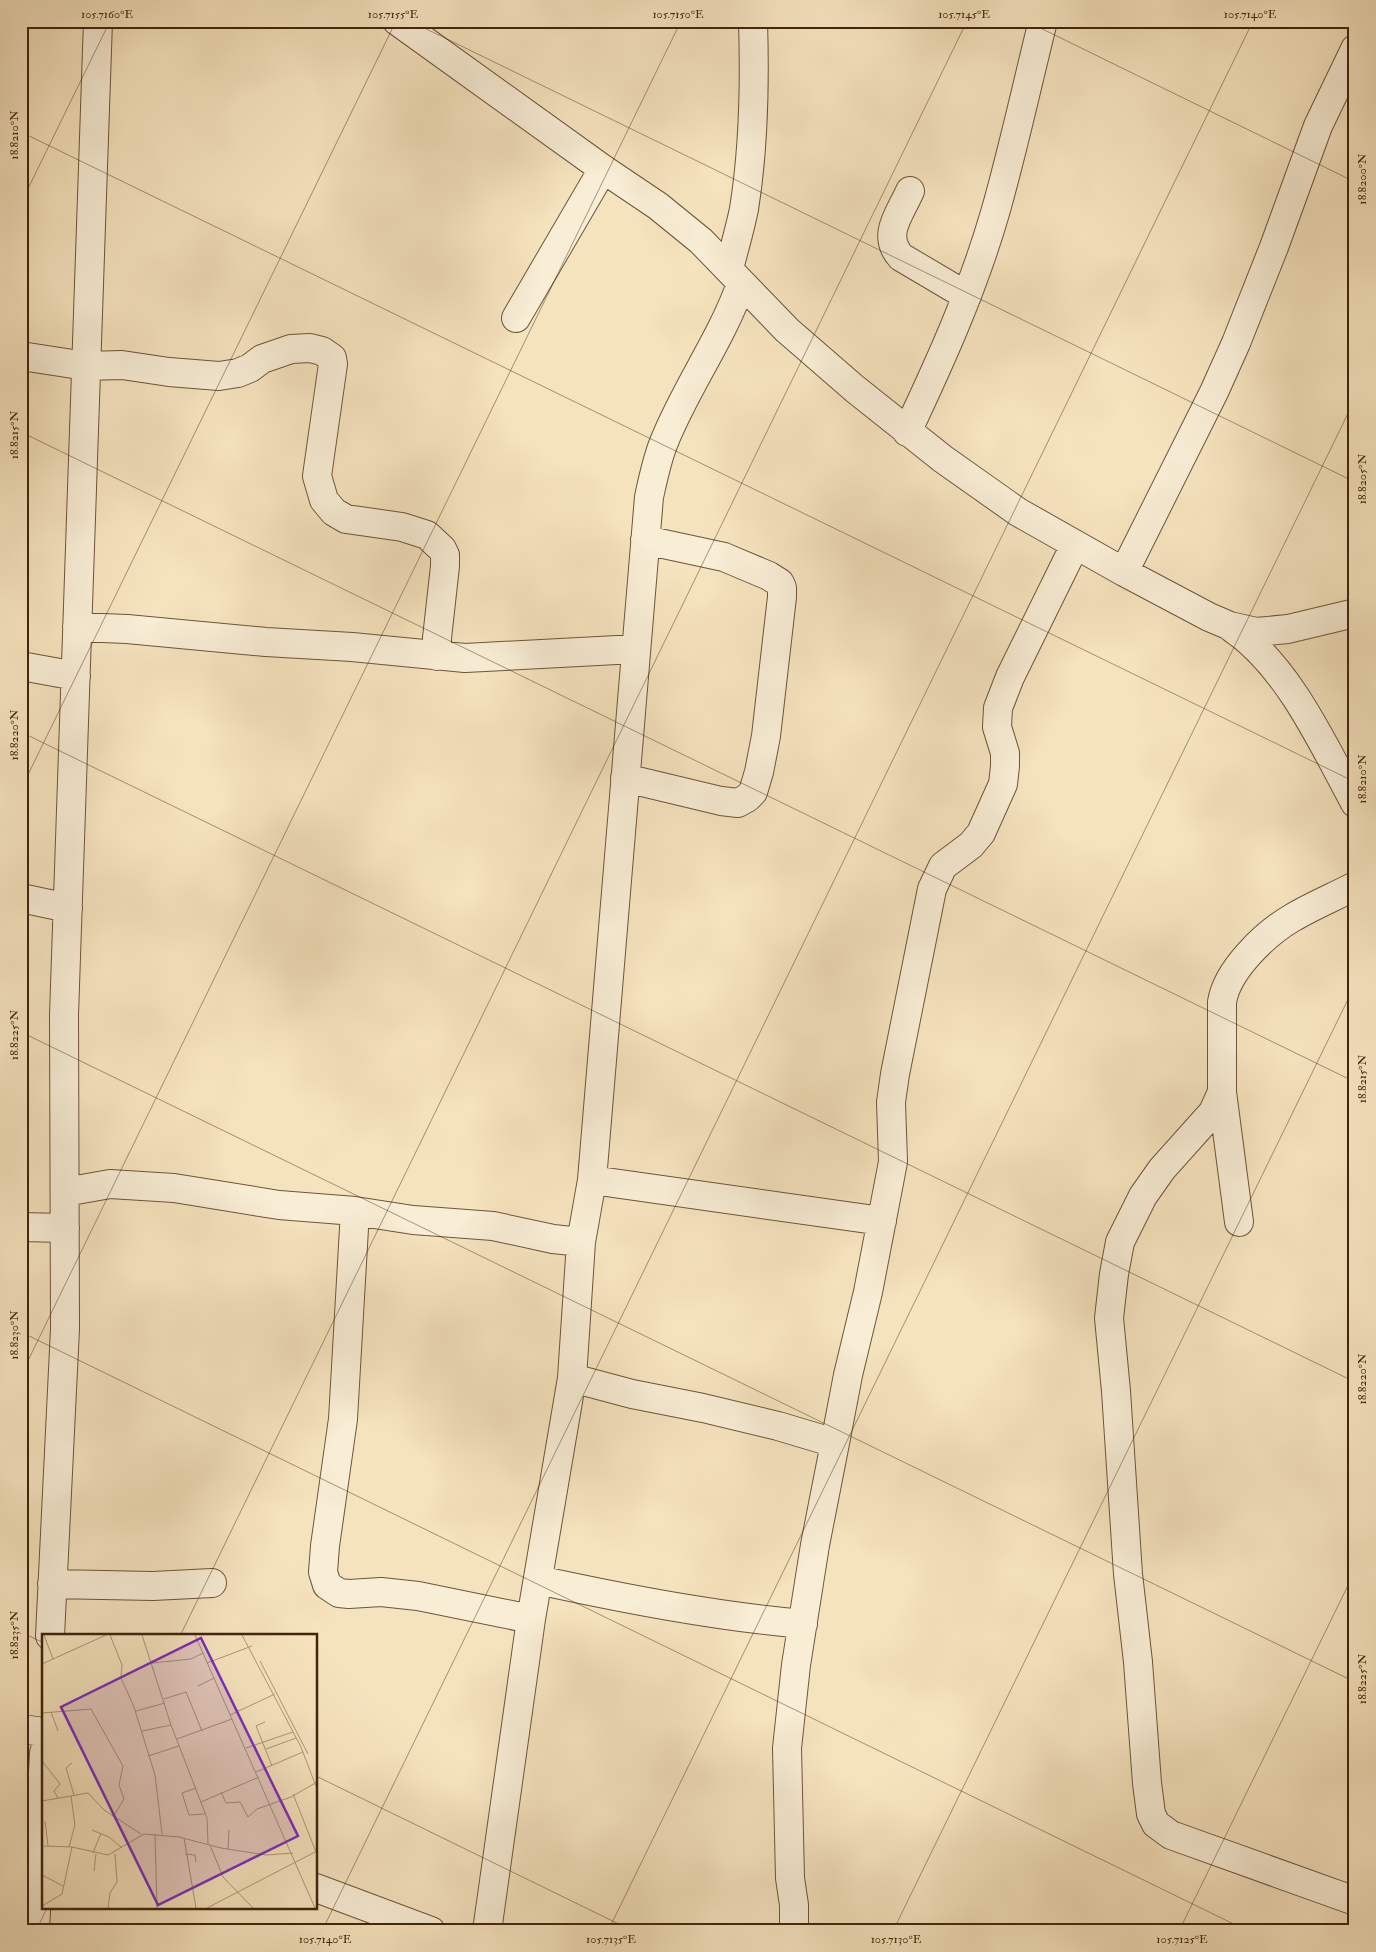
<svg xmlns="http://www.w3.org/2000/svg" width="1376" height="1952" viewBox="0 0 1376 1952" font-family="'IM FELL Double Pica',serif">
	<rect width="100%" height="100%" fill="#f5e3be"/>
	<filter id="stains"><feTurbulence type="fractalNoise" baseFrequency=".004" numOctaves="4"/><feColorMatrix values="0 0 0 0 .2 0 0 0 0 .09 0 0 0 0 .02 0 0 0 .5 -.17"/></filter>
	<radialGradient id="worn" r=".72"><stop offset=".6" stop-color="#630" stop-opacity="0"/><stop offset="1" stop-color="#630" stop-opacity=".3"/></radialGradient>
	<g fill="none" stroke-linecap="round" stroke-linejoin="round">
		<defs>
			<path id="minor" d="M397 21 603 169 658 206 701 241 787 330 855 389 943 459 1018 512 1124 572 1209 617 1230 626 1256 632 1288 629 1355 613
				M910 191C900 214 881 235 901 257L967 296
				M729 269C734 249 740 229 744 209 754 147 755 84 753 21
				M516 318 603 169
				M21 356 86 366 122 365 169 372 219 376 238 373 250 368 262 359 291 349 310 348 322 351 332 358 333 364 317 476 324 500 334 512 346 519 402 527 427 535 442 549 445 555V566L437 638V656
				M907 432C941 360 973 289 995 213 1013 150 1027 85 1043 21
				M1124 572 1214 392 1236 343 1274 247 1318 126 1355 49
				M77 627 127 629 266 642 352 647 465 658 636 649
				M1232 628C1288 666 1323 744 1355 803
				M21 666 76 676
				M625 778 721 801 738 803 747 798 753 792 759 772 766 736 782 597V588L780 583 769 576 724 557 645 540
				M1355 886C1334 897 1312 906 1292 918 1265 934 1227 970 1222 1002V1092L1213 1112 1162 1169 1143 1196 1120 1242 1114 1274 1109 1318 1116 1391 1128 1574 1138 1662 1147 1783 1151 1814 1156 1824 1171 1835 1355 1901
				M21 898 68 908
				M1222 1092 1239 1222
				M592 1180 882 1221
				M65 1192 110 1184 174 1188 279 1205 355 1211 413 1220 493 1226 553 1239 581 1242
				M355 1211 343 1419 325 1546 323 1572 327 1585 339 1593 349 1594 381 1592 418 1596 531 1619
				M21 1227 65 1228
				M572 1378 632 1394 703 1408 778 1426 835 1443
				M538 1580C626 1599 714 1616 803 1624
				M52 1584 153 1586 212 1583
				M50 1636 65 1329 64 1015 98 21
				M21 1729 44 1732
				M316 1888 431 1931
				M35 1931 44 1753
				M487 1931 531 1619 572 1378 581 1242 592 1180 649 497C653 479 657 459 664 442 686 387 721 340 741 284
				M794 1931V1905L790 1878 787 1748 796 1665 815 1545 835 1443 848 1375 868 1292 893 1162 891 1102 895 1074 932 889 943 866 971 845 981 833 1003 784 1005 766V753L997 727 998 708 1010 677 1075 545"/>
		</defs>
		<use href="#minor" stroke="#6f5439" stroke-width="30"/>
		<use href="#minor" stroke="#f8edd5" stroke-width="28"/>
	</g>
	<path fill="none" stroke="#42240d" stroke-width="1" stroke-opacity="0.45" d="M410 21 1355 482M1026 21 1355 182M21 132 1355 782M21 203 110 21M21 432 1355 1082M21 732 1355 1382M21 789 396 21M21 1032 1355 1682M21 1332 1248 1931M21 1375 681 21M21 1632 44 1643M180 1636 967 21M316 1776 633 1931M36 1931 47 1908M322 1931 1253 21M608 1931 1355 399M893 1931 1355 985M1179 1931 1355 1571"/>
	<g transform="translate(42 1634)">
		<rect width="275" height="275" fill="#f5e3be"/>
		<path fill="none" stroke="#ad9777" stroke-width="1" d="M2 1 11 25M68 1 80 31 79 44 92 73 113 141 120 200M100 1 129 91 165 184 166 210M153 1 273 274M200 1 259 113 275 155M218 27 266 120M110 29 149 25 161 19M165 29 210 12M0 30 64 1M156 52 172 44M122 65 144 58 160 97M94 77 123 69M9 78 16 97M0 79 49 75 81 132 77 151 82 165 71 183M188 81 233 60M223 88 214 92 230 132M100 97 129 91M135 105 190 85M204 114 251 98M224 115 254 104M106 122 137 112M0 127 18 150 12 157 16 164M30 129 24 134 32 161M214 138 261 118M154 154 140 159 147 181 163 180M179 158 184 169 198 168 206 183 215 175 249 163 275 148M251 160 274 218M0 167 46 159 62 176 99 200M159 168 217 143M3 187 6 212M50 196 67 203 80 214M113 200 115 274M142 204 154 274M168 211 181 243 211 274M0 212 30 213 66 221 102 200 137 203 179 214 224 221 251 219M27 213 33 191 29 162M186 215 187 196M51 219 59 199M143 220 153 221 154 228M52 237 54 220M0 241 21 252M0 272 20 260 30 213M66 274 68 259 75 248 73 220M165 274 275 217"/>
		<path fill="#7b2cbf" fill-opacity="0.15" stroke="#7b2cbf" stroke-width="2.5" d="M159 4 256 202 116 271 19 73Z"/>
		<rect width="275" height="275" fill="none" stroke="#42240d" stroke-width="2.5"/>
	</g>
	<rect width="1376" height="1952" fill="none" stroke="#f5e3be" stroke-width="55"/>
	<rect x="28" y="28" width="1320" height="1896" fill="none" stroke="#42240d" stroke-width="2"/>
	<g font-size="12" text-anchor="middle" fill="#42240d">
		<text x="107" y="18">105.7160°E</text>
		<text x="393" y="18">105.7155°E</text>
		<text x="678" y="18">105.7150°E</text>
		<text x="964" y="18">105.7145°E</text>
		<text x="1250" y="18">105.7140°E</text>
		<text transform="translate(14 135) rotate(-90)" y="4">18.8210°N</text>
		<text transform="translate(1362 179) rotate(-90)" y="4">18.8200°N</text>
		<text transform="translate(14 435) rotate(-90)" y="4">18.8215°N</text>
		<text transform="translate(1362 479) rotate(-90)" y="4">18.8205°N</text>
		<text transform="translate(14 735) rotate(-90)" y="4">18.8220°N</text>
		<text transform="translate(1362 779) rotate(-90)" y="4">18.8210°N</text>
		<text transform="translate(14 1035) rotate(-90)" y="4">18.8225°N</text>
		<text transform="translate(1362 1079) rotate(-90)" y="4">18.8215°N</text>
		<text transform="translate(14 1335) rotate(-90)" y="4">18.8230°N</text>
		<text transform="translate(1362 1379) rotate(-90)" y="4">18.8220°N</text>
		<text transform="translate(14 1635) rotate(-90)" y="4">18.8235°N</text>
		<text transform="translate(1362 1679) rotate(-90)" y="4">18.8225°N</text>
		<text x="325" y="1943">105.7140°E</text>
		<text x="611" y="1943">105.7135°E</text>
		<text x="896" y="1943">105.7130°E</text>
		<text x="1182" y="1943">105.7125°E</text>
	</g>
	<rect width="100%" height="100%" filter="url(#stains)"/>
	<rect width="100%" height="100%" fill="url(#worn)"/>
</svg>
